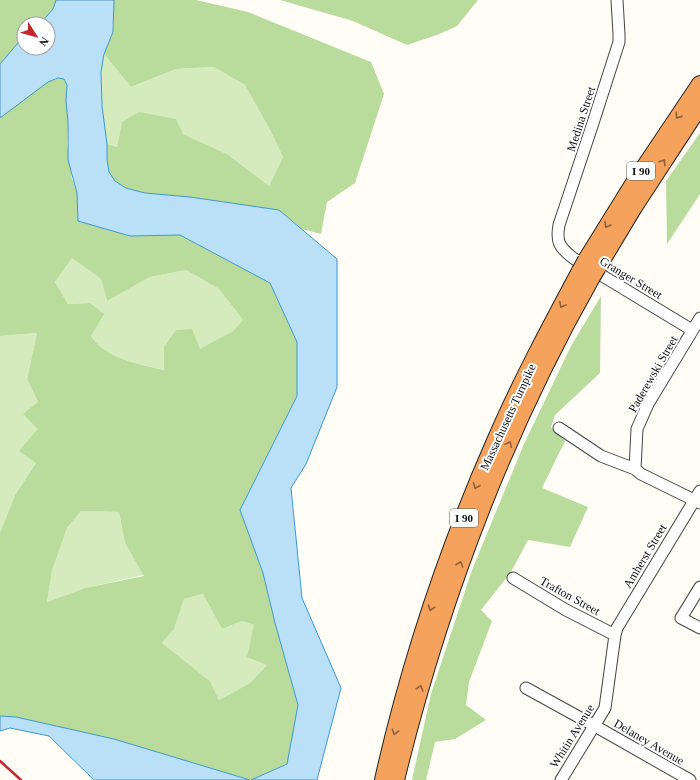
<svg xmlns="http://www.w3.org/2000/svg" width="700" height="780" viewBox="0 0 700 780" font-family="'Times New Roman',serif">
	<rect width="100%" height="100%" fill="#fffdf5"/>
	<path fill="#d5ebbd" d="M104 54 131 87 176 69 214 67 245 85 270 130 283 157 269 186 227 154 183 134 122 122 117 147 107 144 102 106 101 72Z
		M72 258 101 279 107 301 150 277 186 270 219 289 243 320 233 331 200 350 164 347 165 370C144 365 120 361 102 348 98 345 94 340 91 336L90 303 68 304 55 282Z
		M37 333 27 379 38 402V429L36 463 15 495 0 533V336Z
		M81 511 119 512 125 543 144 575 85 588 47 602 52 571 67 528Z
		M203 594 222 629 242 621 254 625 268 664 250 683 219 700 210 681 162 643 174 629 184 599Z"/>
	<path fill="#b9dc9c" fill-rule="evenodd" d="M0 0H56L53 9 40 24H24V36L0 64Z
		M114 0H196L248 12 371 62 384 94 355 183 327 202 321 234 302 229 279 210 190 197 145 193 126 188 115 181 109 172 107 159V144L117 147 122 122 139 112 176 119 183 134 227 154 269 186 283 157 270 130 245 85 214 67 176 69 131 87 104 54 113 32Z
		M280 0H478L457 26 437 35 407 45 353 21Z
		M59 78 64 79 67 85 66 101 68 122 67 144 72 179 77 193 78 221 130 236 180 235 270 283 297 342V396L240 510 263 573 275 623 298 705 287 764 251 780 114 739 16 717 0 716V533L15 495 36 463 19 451 38 429 23 414 38 402 27 379 37 333 0 336V118L48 82ZM72 258 101 279 107 301 150 277 186 270 219 289 243 320 233 331 200 349 192 329 176 330 164 347V370C143 365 120 361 102 348 98 345 94 340 91 336L104 314 90 303 68 304 55 282ZM81 511 119 512 125 543 144 576 85 588 47 602 52 571 67 528ZM203 594 222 629 242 621 254 625 247 657 267 665 250 683 219 700 210 681 162 643 174 629 184 599Z
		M700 133V194L667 244 666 181Z
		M601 296 600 373 555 415 551 427 565 441 542 488 588 507 570 547 528 540 511 572 481 610 492 621 469 682 466 705 486 720 455 739 435 742 426 780H412L431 694 472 570 524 444 571 346Z"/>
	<path fill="#b9e0f7" stroke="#3f96cf" d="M56 0H114L113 32 104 54 101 72 102 106 107 144V159L109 172 115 181 126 188 145 193 190 197 279 210 337 259V387L306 464 291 488 302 598 341 688 317 780H251L287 764 298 705 275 623 263 573 240 510 297 396V342L270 283 180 235 130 236 78 221 77 193 68 160V122L66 101 67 85 64 79 58 78 48 82 0 118V64L24 36V48H48V24H40L53 9Z
		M0 716 16 717 114 739 250 780H94L49 736 10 728 0 731Z"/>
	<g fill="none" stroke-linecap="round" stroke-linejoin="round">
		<defs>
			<path id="minor" d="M617 0 619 34V42L593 123 559 225C556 242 559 247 573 258L692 330
				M559 428 601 456 635 469 641 474 700 503
				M635 469 637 429 648 404 700 318
				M513 578 566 610 615 635
				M700 587 681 618 700 628
				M526 688 595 726 690 780
				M561 780 605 708 615 635 617 628 700 491"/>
			<path id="highway" d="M586 260 635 181 700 84
				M598 267 634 207 700 106
				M383 780C409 664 447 550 495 441 520 383 550 327 580 271
				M396 780C439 604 503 434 592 277"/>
		</defs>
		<use href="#minor" stroke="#444" stroke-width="13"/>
		<use href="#highway" stroke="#222" stroke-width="18"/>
		<use href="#minor" stroke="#fff" stroke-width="11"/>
		<use href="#highway" stroke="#f5a25d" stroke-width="16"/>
		<path stroke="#c4262e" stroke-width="2.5" d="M0 761 21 780"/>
		<defs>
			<path id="highway-bridge" d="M580 271 586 260
				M592 277 598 267"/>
		</defs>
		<use href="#highway-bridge" stroke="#222" stroke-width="18" stroke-linecap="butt"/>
		<use href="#highway-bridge" stroke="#f5a25d" stroke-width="16"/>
	</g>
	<defs><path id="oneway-chevron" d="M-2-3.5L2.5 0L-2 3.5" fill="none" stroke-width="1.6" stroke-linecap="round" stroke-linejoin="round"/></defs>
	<g stroke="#8e613b">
		<use href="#oneway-chevron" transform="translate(678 116) rotate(125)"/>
		<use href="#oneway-chevron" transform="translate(663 162) rotate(-57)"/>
		<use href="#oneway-chevron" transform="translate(607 225) rotate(121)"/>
		<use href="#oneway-chevron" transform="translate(562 305) rotate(118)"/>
		<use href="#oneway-chevron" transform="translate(509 444) rotate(-66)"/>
		<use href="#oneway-chevron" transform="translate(476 486) rotate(112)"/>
		<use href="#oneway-chevron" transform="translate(460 564) rotate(-71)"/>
		<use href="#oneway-chevron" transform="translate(431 608) rotate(108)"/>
		<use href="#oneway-chevron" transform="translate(420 688) rotate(-74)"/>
		<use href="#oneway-chevron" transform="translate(395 732) rotate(105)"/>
	</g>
	<g text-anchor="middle" stroke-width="4" stroke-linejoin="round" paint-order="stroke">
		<g fill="#fff" stroke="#585858" stroke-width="1">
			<rect x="627" y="162" width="28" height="18" rx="3"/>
			<rect x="450" y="509" width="28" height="18" rx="3"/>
		</g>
		<g font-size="11" font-weight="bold" fill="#111">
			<text x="641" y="175">I 90</text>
			<text x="464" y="522">I 90</text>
		</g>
		<g font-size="12" fill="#111" stroke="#fff">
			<text transform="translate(581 119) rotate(-72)" y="4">Medina Street</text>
			<text transform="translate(631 278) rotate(31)" y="4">Granger Street</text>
			<text transform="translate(653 374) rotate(-60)" y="4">Paderewski Street</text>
			<text transform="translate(508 417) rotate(-65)" y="4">Massachusetts Turnpike</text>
			<text transform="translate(645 556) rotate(-59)" y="4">Amherst Street</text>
			<text transform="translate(570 596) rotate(29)" y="4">Trafton Street</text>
			<text transform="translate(572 736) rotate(-58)" y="4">Whitin Avenue</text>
			<text transform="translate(649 742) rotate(30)" y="4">Delaney Avenue</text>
		</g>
	</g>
	<g transform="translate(36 36) rotate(126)"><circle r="19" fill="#ffffff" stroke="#a0a0a0"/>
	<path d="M0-3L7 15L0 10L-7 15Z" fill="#c4262e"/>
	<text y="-6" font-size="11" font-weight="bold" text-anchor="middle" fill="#111111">N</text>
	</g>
</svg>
